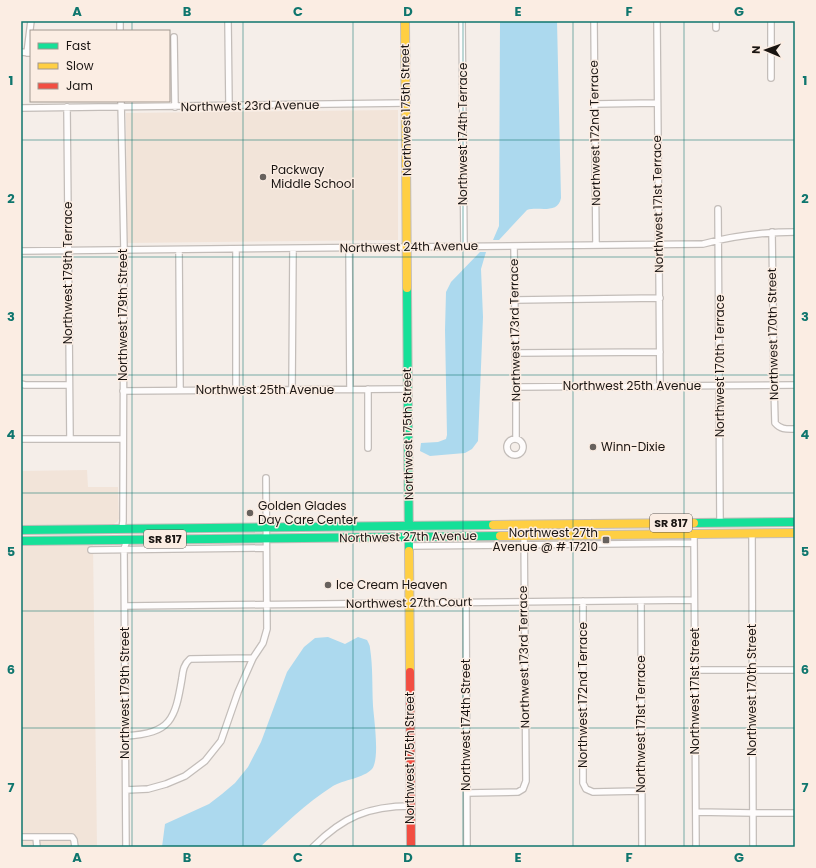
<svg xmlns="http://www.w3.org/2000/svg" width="816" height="868" viewBox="0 0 816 868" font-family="Poppins,sans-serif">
	<rect width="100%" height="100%" fill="#f5eee9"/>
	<path fill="#f2e4d9" d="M398 110V240L127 243 126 113Z
		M87 470 88 487H118L119 519 117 522 114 524 21 525V471Z
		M93 545 97 847H21V546Z"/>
	<path fill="#acd9ee" d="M500 21H557L561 198C558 215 538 206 527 210L499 240H493L499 226Z
		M480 252H486L481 269 483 317 478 441 472 449 465 453 430 456 420 451 421 443 438 442 446 439 447 435 445 330 446 292 451 282Z
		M328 637 345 644 358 637 367 640C368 642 370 645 370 648 373 667 372 686 373 706 374 719 380 759 372 769 364 778 343 780 333 786 306 803 283 826 260 847H162L165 824 209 804 222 794 235 783 248 767 261 742 287 672 304 647 315 638Z"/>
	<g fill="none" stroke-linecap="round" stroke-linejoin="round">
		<defs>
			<path id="street" d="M228 21 229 105
				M462 21 464 246
				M594 21 596 245
				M657 21 660 387
				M771 21V78
				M716 28V21
				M120 31V21
				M174 37 175 107
				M21 52 31 53
				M27 53 31 21
				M121 101 124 250 123 521 122 529
				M595 104 657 103
				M67 107 70 438
				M21 108 406 103
				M718 209 720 523
				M772 232 774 385 775 423C781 430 787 429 795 429
				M514 246 516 387V439
				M349 248 350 389
				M236 249V390
				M179 250 180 390
				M21 251 703 244C733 236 764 232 795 232
				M515 300 660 298
				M516 353 660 352
				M21 384 25 385H69
				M516 387 795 385
				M292 389 293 249
				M368 389V448
				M123 391 407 389
				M21 439H123
				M507 447a8 8 0 1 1 16 0a8 8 0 1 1-16 0Z
				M694 534 696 847
				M752 534 753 847
				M410 546 694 543
				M91 550 266 548
				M583 601V783L586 789 593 792 641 791
				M641 601 642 847
				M466 602 467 847
				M125 606 694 600
				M695 670H795
				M126 736C171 733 175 720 182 678 183 670 184 664 190 659L253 658
				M126 790 148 789 166 784 185 776 205 761 221 741 238 692 253 658 263 643 267 629 266 478
				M467 793 518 792 523 789 526 781 524 525
				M696 812 753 813H795
				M21 837H72L74 840 75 847
				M36 837 37 847
				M126 847 124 549 127 540
				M313 847C343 817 368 806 411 806"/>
			<path id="fast" d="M407 288 409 551
				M694 523 795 522
				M21 530 493 525
				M21 541 500 536"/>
			<path id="slow" d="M405 21 407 288
				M493 525 694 523
				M500 536 795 533
				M409 551 410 672"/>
			<path id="jam" d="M410 672 411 847"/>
		</defs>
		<use href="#street" stroke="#c3bdb9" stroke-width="8"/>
		<use href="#fast" stroke="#c3bdb9" stroke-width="10"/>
		<use href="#slow" stroke="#c3bdb9" stroke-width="10"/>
		<use href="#jam" stroke="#c3bdb9" stroke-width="10"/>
		<use href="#street" stroke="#fefcfc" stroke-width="5.5"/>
		<use href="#fast" stroke="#16e098" stroke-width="8"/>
		<use href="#slow" stroke="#ffcf43" stroke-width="8"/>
		<use href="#jam" stroke="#f24e42" stroke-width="8"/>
	</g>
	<path fill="none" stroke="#0f766e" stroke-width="1" stroke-opacity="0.55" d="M132 21V31M243 21V847M353 21V847M463 21V847M573 21V847M684 21V847M132 101V847M21 140H795M21 257H795M21 375H795M21 493H795M21 611H795M21 728H795"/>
	<g fill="#67615d" stroke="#fbede3" stroke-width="1.5">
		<circle cx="263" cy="177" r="4"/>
		<circle cx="593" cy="447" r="4"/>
		<circle cx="250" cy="513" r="4"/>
		<rect x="602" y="536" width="8" height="8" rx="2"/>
		<circle cx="328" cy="585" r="4"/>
	</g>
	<g text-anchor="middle" stroke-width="3" stroke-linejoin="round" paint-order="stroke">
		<g fill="#fbede3" stroke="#5e5651" stroke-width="1">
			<rect x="650" y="514" width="42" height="18" rx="3"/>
			<rect x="144" y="530" width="42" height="18" rx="3"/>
		</g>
		<g font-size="11" font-weight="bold" fill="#1a1512">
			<text x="671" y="527">SR 817</text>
			<text x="165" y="543">SR 817</text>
		</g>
		<g font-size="12" fill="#1a1512" stroke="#fbede3">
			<text transform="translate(250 106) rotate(-1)" y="4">Northwest 23rd Avenue</text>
			<text transform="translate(406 110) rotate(-91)" y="4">Northwest 175th Street</text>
			<text transform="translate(595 133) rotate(-91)" y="4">Northwest 172nd Terrace</text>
			<text transform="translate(463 134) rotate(-90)" y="4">Northwest 174th Terrace</text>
			<text transform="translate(658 204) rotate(-91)" y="4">Northwest 171st Terrace</text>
			<text transform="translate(409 247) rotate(-1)" y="4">Northwest 24th Avenue</text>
			<text transform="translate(68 273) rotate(-90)" y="4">Northwest 179th Terrace</text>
			<text transform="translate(123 315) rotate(-90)" y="4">Northwest 179th Street</text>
			<text transform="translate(515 330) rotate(-91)" y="4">Northwest 173rd Terrace</text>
			<text transform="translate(773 334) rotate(-91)" y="4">Northwest 170th Street</text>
			<text transform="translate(720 366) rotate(-90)" y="4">Northwest 170th Terrace</text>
			<text x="632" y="390">Northwest 25th Avenue</text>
			<text x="265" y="394">Northwest 25th Avenue</text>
			<text transform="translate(408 434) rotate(-91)" y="4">Northwest 175th Street</text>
			<text transform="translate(408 537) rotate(-1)" y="4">Northwest 27th Avenue</text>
			<text transform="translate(409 603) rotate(-1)" y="4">Northwest 27th Court</text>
			<text transform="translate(524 657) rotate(-91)" y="4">Northwest 173rd Terrace</text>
			<text transform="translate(752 690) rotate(-90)" y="4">Northwest 170th Street</text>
			<text transform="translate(695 691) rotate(-90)" y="4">Northwest 171st Street</text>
			<text transform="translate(125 693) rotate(-90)" y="4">Northwest 179th Street</text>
			<text transform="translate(583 695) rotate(-90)" y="4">Northwest 172nd Terrace</text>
			<text transform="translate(641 724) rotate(-90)" y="4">Northwest 171st Terrace</text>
			<text transform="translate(466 725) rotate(-90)" y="4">Northwest 174th Street</text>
			<text transform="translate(410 758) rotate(-90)" y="4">Northwest 175th Street</text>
		</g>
		<g font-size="12" fill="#1a1512" stroke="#fbede3" text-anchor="start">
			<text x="271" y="174">Packway<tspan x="271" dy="14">Middle School</tspan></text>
			<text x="601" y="451">Winn-Dixie</text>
			<text x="258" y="510">Golden Glades<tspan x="258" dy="14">Day Care Center</tspan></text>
			<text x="598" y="537" text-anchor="end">Northwest 27th<tspan x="598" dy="14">Avenue @ # 17210</tspan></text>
			<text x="336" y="589">Ice Cream Heaven</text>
		</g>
	</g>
	<rect width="816" height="868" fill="none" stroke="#fbede3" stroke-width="44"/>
	<rect x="30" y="30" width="140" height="72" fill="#fbede3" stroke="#a1978f"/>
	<rect x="38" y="43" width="20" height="6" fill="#16e098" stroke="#a1978f"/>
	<text x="66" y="50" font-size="12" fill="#1a1512">Fast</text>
	<rect x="38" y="63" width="20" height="6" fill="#ffcf43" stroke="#a1978f"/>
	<text x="66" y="70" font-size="12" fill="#1a1512">Slow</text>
	<rect x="38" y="83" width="20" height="6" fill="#f24e42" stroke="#a1978f"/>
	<text x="66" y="90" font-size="12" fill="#1a1512">Jam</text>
	<g transform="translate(766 50) rotate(272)" stroke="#fbede3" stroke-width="3" paint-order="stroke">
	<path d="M0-3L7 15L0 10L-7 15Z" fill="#1a1512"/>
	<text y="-6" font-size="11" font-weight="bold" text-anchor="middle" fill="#1a1512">N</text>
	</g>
	<rect x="22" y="22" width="772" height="824" fill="none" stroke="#0f766e" stroke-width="1.5"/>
	<g font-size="13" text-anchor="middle" font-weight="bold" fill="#0f766e">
		<text x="77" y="16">A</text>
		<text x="187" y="16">B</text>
		<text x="298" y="16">C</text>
		<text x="408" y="16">D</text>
		<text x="518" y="16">E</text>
		<text x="629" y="16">F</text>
		<text x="739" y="16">G</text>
		<text x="11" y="85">1</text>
		<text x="805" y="85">1</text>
		<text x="11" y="203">2</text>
		<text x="805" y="203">2</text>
		<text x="11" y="321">3</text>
		<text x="805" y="321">3</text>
		<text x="11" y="439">4</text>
		<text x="805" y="439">4</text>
		<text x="11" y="556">5</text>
		<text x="805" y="556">5</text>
		<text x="11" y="674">6</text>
		<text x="805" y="674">6</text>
		<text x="11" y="792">7</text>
		<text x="805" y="792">7</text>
		<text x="77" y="862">A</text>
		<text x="187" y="862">B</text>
		<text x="298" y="862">C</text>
		<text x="408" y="862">D</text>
		<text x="518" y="862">E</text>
		<text x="629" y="862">F</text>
		<text x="739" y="862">G</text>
	</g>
</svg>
